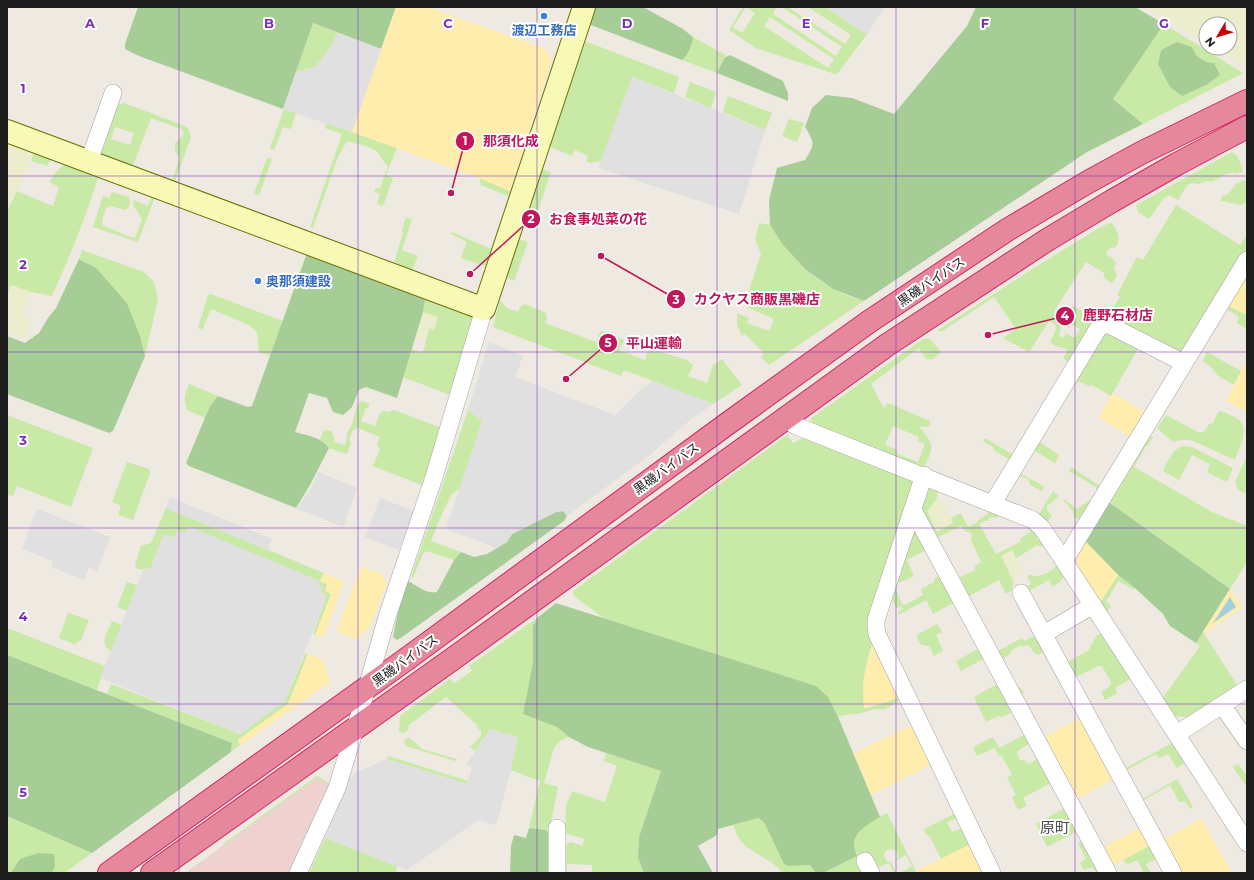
<svg xmlns="http://www.w3.org/2000/svg" width="1254" height="880" viewBox="0 0 1254 880" font-family="Montserrat,'Noto Sans JP',sans-serif">
	<rect width="100%" height="100%" fill="#eee9e1"/>
	<path fill="#efd1d0" d="M317 778 329 785 289 873H185Z"/>
	<path fill="#ebedcc" d="M1145 7H1247V67L1214 48H1230V24H1206V43Z
		M7 138 36 149 7 212Z
		M11 285 31 292 22 315 32 319 25 338 7 332V295Z
		M423 312 438 316 434 330 429 329 425 341 415 338Z
		M937 499 944 504 954 523 937 532 927 511Z
		M1012 550 1024 573 1012 578 1001 556Z"/>
	<path fill="#c9e9a6" fill-rule="evenodd" d="M743 7H777L773 14 836 56 842 47 782 7H788L845 44 851 35 808 7H825L867 34 838 73 835 74 756 48 729 30ZM746 7 755 13 742 33 733 27ZM770 17 834 59 828 68 764 26Z
		M313 23 338 33 328 51 315 67 296 72Z
		M1164 24 1243 73 1143 124 1113 99ZM1177 42 1193 53 1205 63H1158L1161 50Z
		M693 37 727 56 723 58 717 73 682 60 685 57Z
		M582 40 679 77 674 93 632 77 602 161 590 163 586 161 588 156 575 150 572 156 546 145Z
		M690 82 716 92 711 108 685 97Z
		M728 96 772 113 765 130 723 112Z
		M124 103 187 127 191 137 175 181H172L180 157 178 156 175 151V143L184 134 181 129 151 118 132 168 103 158 101 150 116 106ZM115 127 134 133 130 145 111 139Z
		M284 109 296 113 291 129 283 127 274 150 270 148Z
		M789 119 804 123 797 142 782 136Z
		M326 123 397 148 386 175 393 178 383 206 377 204 380 194 374 192 376 188H380L388 166C383 161 381 157 378 153 371 145 356 144 347 141L337 159 313 228 310 227 342 134 325 128Z
		M36 149 53 156 47 166 31 161Z
		M1232 152 1238 157 1243 171 1236 174 1234 172 1226 174 1212 182 1207 181 1199 184 1192 183 1187 185 1178 200 1169 195 1164 198 1149 219 1138 212 1136 205Z
		M267 158 272 159 259 195 254 194Z
		M67 162 99 175C86 216 70 256 52 296L31 292 11 285 7 295V212L17 191 53 206 59 187 49 182 56 172Z
		M540 168 551 172 533 225 523 222Z
		M479 178 510 191 508 196 481 185Z
		M1247 180V201L1242 205 1221 201 1222 196C1232 195 1231 188 1237 183 1239 182 1244 181 1247 180Z
		M112 192 129 197 130 205 126 210 110 206 106 208 103 217 102 225 130 237 135 238 142 219 133 205 134 200 148 206 153 193 156 194 138 242 93 227 103 196 109 198Z
		M1176 205 1240 245 1247 235V249L1184 355 1107 317 1120 297 1117 295 1137 257 1143 260Z
		M406 217 412 219 402 250 418 256 411 273 393 266 403 233 402 230Z
		M759 223 770 225C786 251 806 273 832 288 841 294 853 297 864 301L769 365 761 357 764 353 745 334 742 336 737 325V313L749 318 747 323 769 331 774 319 744 306 761 254 755 240Z
		M1112 223C1118 232 1121 237 1116 247L1108 249 1106 255 1111 257 1116 262 1114 268 1117 276 1112 283 1104 278V273L1086 262 1054 311 1063 318 1059 335 1061 338 1065 336V333L1075 338 1080 329 1070 324 1068 328 1065 326 1067 317 1073 306 1095 318 1069 363 1063 358 1067 352 1066 349 1056 346 1050 342 1056 329 1055 325 1049 321 1029 352 1003 338 1016 329 994 297 941 332 938 330 1037 266 1099 228 1107 224Z
		M452 232 491 249 485 266 461 258 467 242 451 234Z
		M518 239 528 242 514 281 505 277Z
		M82 250 144 272 154 282 158 299 145 356 140 336 127 303 86 262 79 259Z
		M211 294 283 321 270 356 259 352 257 332 249 325 211 309 202 330 198 328 208 295Z
		M426 295 474 314 450 395 403 377 412 349 423 353 429 328 434 330 438 317 423 312Z
		M500 300 507 308 518 312 520 307 525 304 546 313 547 319 545 323 596 342 599 334 602 331 624 340 619 350 645 360 647 353 651 349 687 360 693 365 688 376 707 383 713 365 722 359 742 385 713 404 624 370 621 376 493 327Z
		M1230 300H1233L1230 307 1247 315V329L1237 323 1239 317 1225 308Z
		M1108 330 1139 347 1111 396 1092 385 1089 386 1078 381 1072 387 1102 334Z
		M927 338 931 340 941 352 933 359H926L919 348 871 384C877 394 878 401 886 410L885 406 888 403 930 421V425L926 427 919 426C935 447 934 445 924 468L813 425 811 418 923 339ZM893 426 919 437 918 441 925 444 918 462 896 453 897 450 885 445Z
		M1207 352 1241 371 1234 385 1218 376 1212 368 1203 361Z
		M189 384 218 396 210 406 205 418 187 410C183 399 185 395 189 384Z
		M362 401 370 404 368 408H366L361 421 375 426 380 413 382 411 388 412 394 410 442 428 424 486 373 466 380 449 377 445 380 437 358 428 353 430 349 440 351 443 347 454 329 448 326 443 320 440 324 430 331 431 334 436V442L345 445 346 441 347 433 352 424 357 405Z
		M468 410 482 421 460 488 452 494 444 509 431 541 461 552 454 560 426 551 423 554 413 578 411 577Z
		M1221 411C1227 414 1234 416 1239 420 1250 429 1238 450 1235 460L1191 440H1181L1173 442 1157 428 1166 415 1200 433 1205 431 1209 424 1213 423 1218 412Z
		M7 415 93 448 71 507 17 486 13 496 7 494Z
		M787 435 793 443 801 439 809 438 912 478 913 483C902 528 891 574 879 619 872 648 858 678 865 709L898 698 899 700 894 704 884 710C872 706 866 714 854 714 847 715 846 714 838 717L828 697 815 686 605 619 574 596 573 591Z
		M1150 436 1153 437 1148 446H1146L1134 467 1212 512 1247 526V562L1230 589 1110 502Z
		M985 438 1014 455 1012 458 1008 459 995 451 993 447 983 441Z
		M1037 440 1059 455 1055 463 1032 449Z
		M1183 446 1192 447 1233 468 1227 482 1207 472 1210 464 1192 455 1179 480 1163 471C1168 461 1172 449 1183 446Z
		M1246 458H1247V494L1238 490 1235 482Z
		M127 462 149 469 150 473 133 520 118 515 121 506 112 502Z
		M1071 467 1103 488 1101 492 1096 489V487L1069 471Z
		M1019 473 1044 486 1042 491 1030 485 1029 480 1018 475Z
		M935 485C941 498 935 501 927 511L937 532 953 523 951 518 961 513 968 527 978 522V520L988 514 983 505 1003 514 996 518 992 517 979 524 996 554 1020 542 1021 538 1031 532 1026 526 1027 524 1047 544 1040 547 1037 545C1030 549 1024 554 1016 558L1012 550 1001 556 1014 583 1012 586 1014 589 1006 594 999 580 969 596 960 577 975 570V566L981 562 971 540 972 535 970 532H966L961 526 934 539 920 511 925 489Z
		M1053 491 1059 496 1047 506V510L1052 517 1046 522 1039 514Z
		M1095 493 1099 496 1083 521 1074 517 1073 511 1063 500 1064 499 1077 509 1091 499Z
		M166 508 324 573 320 581 328 584 331 594 315 635 313 634 327 595 321 592 318 586 185 533 174 538 164 534 150 570 144 568 143 570 136 568 135 565 141 546 151 543Z
		M913 523 927 551H924L907 560 914 576 896 584 895 588 902 604 905 605 923 595 921 589 934 582 935 578 943 574 957 601 933 614 926 600 898 615V612L903 609 901 606 896 608 891 596Z
		M1058 559 1066 572 1061 581 1052 587 1049 580 1029 591 1025 588 1031 584 1027 576 1031 574 1033 576C1039 578 1053 571 1056 565L1053 562Z
		M1118 575 1135 588 1133 589 1118 581 1106 602 1111 606 1105 614 1099 604Z
		M127 582 137 585 127 611 117 607Z
		M68 613 89 620 81 640 74 644 59 638Z
		M537 618 533 626V662L523 714 557 727 569 737 561 740 554 748 544 783 558 787 552 817 550 833 545 830 529 828 540 781 511 770 517 737 490 729 475 751 470 747 481 736V731L477 727V725L446 697 409 725 408 730 403 733 399 731 400 716 450 679 454 683 472 671 469 666Z
		M112 621 122 625 111 651C98 644 108 631 112 621Z
		M937 624 942 632 936 635 943 651 934 656 929 646 921 645 916 635Z
		M7 628 105 666 97 690 7 655Z
		M1104 631 1132 678 1115 688 1117 693 1105 700 1101 692 1110 686 1111 682 1102 666H1098L1076 677 1068 662 1089 650 1095 637Z
		M1203 632 1237 685 1188 717 1172 716 1162 699 1200 646 1196 643Z
		M1038 634 1047 650 1038 655 1034 653 1030 646 1025 645 1023 647 1021 645 1010 651 1011 653 1003 659 1017 688 1020 687 1024 693 1018 696 996 652 1022 638 1024 641Z
		M978 649 987 657 961 671 956 661Z
		M305 654H308L288 704 238 740 240 745 231 752 232 743 107 694 111 684 240 734 285 701Z
		M1001 682 1018 721 1012 712 1002 717 998 716 986 722 974 697Z
		M1028 733 1032 741 1018 751 1017 754 1020 760H1024L1027 764 1031 763 1040 756 1054 781 1023 798 1027 806 1018 810 1012 797 1016 795 1007 777 1012 775 1002 756H999L996 749 994 748 977 756 973 747 993 737 999 748Z
		M409 737 422 749 457 759 455 761 406 746 404 741Z
		M1172 743 1186 762 1177 768 1168 754 1159 758 1156 754 1125 771 1124 769Z
		M606 753 661 771 639 837 638 858 644 873H592V865L568 864 567 866V873H563V848L570 842 583 846 584 839 565 833 566 805 572 791 605 802 617 766 604 761Z
		M388 756 468 781 467 784 387 759Z
		M1238 764 1247 776V787L1233 767Z
		M317 776 330 784 329 785 317 778 224 845 223 844Z
		M1177 779 1193 807 1190 809 1185 801 1179 802 1170 785 1142 801 1141 800Z
		M1067 807 1080 830 1047 847 1036 824Z
		M958 812 959 817 947 822 952 832 963 827 973 843 941 859 930 837 926 834 924 829Z
		M887 813 916 871 912 873H900L912 866 906 855 897 860 898 854 893 849 886 850 884 855 886 861 891 862 896 873H894L889 863 865 873H823L857 856C856 852 853 847 854 843 855 829 875 819 887 813Z
		M7 816 92 853 64 873H7Z
		M758 818 764 822 784 864 789 866 810 865 816 873H783L774 864 745 846 738 837 733 825Z
		M325 838 397 866 396 873H309Z
		M1084 839 1094 865 1100 867 1103 873H1097L1092 867 1084 870 1080 863 1086 859 1078 843Z
		M1151 845 1158 858 1146 864 1151 873H1144L1137 860 1127 865 1123 859Z"/>
	<path fill="#a7cd96" d="M138 7H396L381 49 313 23 283 109 139 56 125 49V44Z
		M590 7H643L683 29 693 37C692 45 688 55 682 60L591 25 587 15Z
		M976 7H1135L1164 24 1113 99 1143 124 1087 152 864 301 833 289 805 269 783 245 770 225 769 200 777 168 805 160C815 144 815 143 805 127L812 108 826 95 852 98 894 114 967 26Z
		M1177 42 1192 47C1195 57 1204 63 1214 63L1220 75 1206 85 1182 96 1170 87 1158 64 1161 50Z
		M730 55 783 81 788 93V101L717 73 724 58Z
		M307 253 426 295 423 312 397 398 366 387 359 390 352 407 343 415 333 412 327 398 309 393 295 432C306 435 323 438 329 448L310 485 296 508 189 466 186 463 210 406 218 396 248 407 252 406Z
		M79 259 96 268 127 303 140 336 145 356 113 431 109 433 7 394V336L25 343 39 333 48 318 56 308Z
		M1109 502 1230 589 1196 643 1170 626 1163 614 1135 588 1118 575 1086 542Z
		M563 511 567 516 564 521 402 637 397 640 393 637 399 607 408 581C418 586 425 594 437 592L454 560 461 552 474 557 487 554 507 542 512 534 556 512Z
		M556 603 816 686 828 697 838 717 880 817C870 823 855 831 854 843 853 847 856 852 857 856L823 873H816L810 865 788 866 784 864 764 822 758 818 718 829 717 835 698 846 713 873H644L638 858 639 837 661 771 588 747 569 737 557 727 523 714 533 662V626L537 618Z
		M7 655 232 743 231 752 92 853 7 816Z
		M529 828 545 830 550 833V873H510L511 846 514 835 526 838Z
		M38 853 54 854 55 867 51 873H11L20 859Z"/>
	<path fill="#ffedae" d="M396 7H427L544 48 552 60 510 191 479 178 352 132Z
		M1247 275V315L1229 306Z
		M1245 363 1247 364V412L1226 401Z
		M1113 393 1147 414 1132 438 1098 417Z
		M1086 542 1118 575 1099 604 1074 564 1075 560Z
		M361 567 380 573 387 583 370 626 356 640 336 631Z
		M324 573 344 581 323 638 315 635 331 594 325 591 327 584 320 581Z
		M1230 589 1242 607 1204 634 1203 632Z
		M874 641 902 697 864 708C862 682 865 666 874 641Z
		M308 654C325 657 326 668 330 682L240 745 238 740 288 704Z
		M1083 716 1115 778 1077 799 1044 737Z
		M914 724 934 763 871 795 854 753Z
		M1201 818 1232 873H1181L1163 840Z
		M1142 827 1151 845 1111 866 1101 848Z
		M973 843 987 873H917L916 871Z"/>
	<path fill="#e0e0e0" d="M825 7H885L867 34Z
		M338 33 381 49 352 132 283 109 296 72 315 67 328 51Z
		M632 77 765 130 739 214 598 168Z
		M489 342 523 356 515 377 615 415 639 391 653 381 713 404 690 420 651 454 567 516 563 511 556 512 512 534 507 542 496 548 446 529 482 421 468 410Z
		M318 472 357 488 343 527 297 509 312 487Z
		M170 497 272 539 268 550 166 508Z
		M380 498 414 511 399 550 365 537Z
		M37 509 110 537 97 571 89 567 84 580 51 567 53 561 22 549Z
		M188 526 320 581 318 586 323 587 321 592 327 595 285 701 240 734 100 678 144 568 150 570 164 534 174 538 177 530 185 533Z
		M490 729 518 737 511 770 496 825 478 820 407 870 325 838 349 780 356 772 387 759 467 784 472 767 466 765Z"/>
	<path fill="#a1d0dc" d="M1230 597 1236 607 1213 623Z"/>
	<g fill="none" stroke-linecap="round" stroke-linejoin="round">
		<defs>
			<path id="street" d="M89 161 113 93
				M788 417 794 425 1033 520 1042 528 1064 561 1247 843
				M924 475 876 620V626L877 634 992 873
				M993 503 1099 327 1107 324 1184 363
				M913 510 1108 873
				M1064 561 1247 260
				M1021 593 1173 873
				M1044 634 1093 605
				M1222 705 1247 741
				M1177 734 1247 689
				M557 828V873
				M865 861 871 873
				M298 873 337 788 356 726 387 617 434 477 484 309"/>
			<path id="secondary" d="M7 131 484 309 584 7"/>
			<path id="highway" d="M109 873 408 658 727 424 870 321 1007 230 1088 182 1141 153 1247 101
				M152 873 454 658 887 345 1047 240 1112 201 1177 164 1247 127"/>
		</defs>
		<use href="#street" stroke="#a3a3a3" stroke-width="18"/>
		<use href="#secondary" stroke="#687204" stroke-width="24"/>
		<use href="#highway" stroke="#d72365" stroke-width="24"/>
		<use href="#street" stroke="#fff" stroke-width="17"/>
		<use href="#secondary" stroke="#f7f9b4" stroke-width="22"/>
		<use href="#highway" stroke="#e6889c" stroke-width="22"/>
	</g>
	<path fill="none" stroke="#7b2cbf" stroke-width="1" stroke-opacity="0.55" d="M179 7V873M358 7V873M537 7V873M717 7V873M896 7V873M1075 7V873M7 176H1247M7 352H1247M7 528H1247M7 704H1247"/>
	<g fill="#3f7fe0" stroke="#fff" stroke-width="1.5">
		<circle cx="544" cy="16" r="4"/>
		<circle cx="258" cy="281" r="4"/>
	</g>
	<g text-anchor="middle" stroke-width="4" stroke-linejoin="round" paint-order="stroke">
		<g font-size="13" font-weight="bold" fill="#366cbe" stroke="#fff">
			<text x="544" y="35">渡辺工務店</text>
			<text x="266" y="286" text-anchor="start">奥那須建設</text>
		</g>
		<g font-size="13" fill="#1c1c1c" stroke="#fff">
			<text transform="translate(931 281) rotate(-34)" y="5">黒磯バイパス</text>
			<text transform="translate(666 468) rotate(-36)" y="5">黒磯バイパス</text>
			<text transform="translate(405 660) rotate(-36)" y="5">黒磯バイパス</text>
		</g>
		<g font-size="15" fill="#4f4f4f" stroke="#fff">
			<text x="1055" y="833">原町</text>
		</g>
	</g>
	<g font-size="13" text-anchor="middle" font-weight="bold" fill="#7b2cbf" stroke="#fff" stroke-width="4" stroke-linejoin="round" paint-order="stroke">
		<text x="90" y="28">A</text>
		<text x="269" y="28">B</text>
		<text x="448" y="28">C</text>
		<text x="627" y="28">D</text>
		<text x="806" y="28">E</text>
		<text x="985" y="28">F</text>
		<text x="1164" y="28">G</text>
		<text x="23" y="93">1</text>
		<text x="23" y="269">2</text>
		<text x="23" y="445">3</text>
		<text x="23" y="621">4</text>
		<text x="23" y="797">5</text>
	</g>
	<path fill="none" stroke="#c2185b" stroke-width="1.5" d="M451 193L465 141M470 274L531 219M601 256L676 299M988 335L1065 316M566 379L608 343"/>
	<g fill="#c2185b" stroke="#fff" stroke-width="1.5">
		<circle cx="451" cy="193" r="4"/>
		<circle cx="470" cy="274" r="4"/>
		<circle cx="601" cy="256" r="4"/>
		<circle cx="988" cy="335" r="4"/>
		<circle cx="566" cy="379" r="4"/>
		<circle cx="465" cy="141" r="10"/>
		<circle cx="531" cy="219" r="10"/>
		<circle cx="676" cy="299" r="10"/>
		<circle cx="1065" cy="316" r="10"/>
		<circle cx="608" cy="343" r="10"/>
	</g>
	<g font-size="12" text-anchor="middle" font-weight="bold" fill="#fff">
		<text x="465" y="145">1</text>
		<text x="531" y="223">2</text>
		<text x="676" y="304">3</text>
		<text x="1065" y="320">4</text>
		<text x="608" y="347">5</text>
	</g>
	<g font-size="14" text-anchor="middle" font-weight="bold" fill="#c2185b" stroke="#fff" stroke-width="4" stroke-linejoin="round" paint-order="stroke">
		<text x="511" y="146">那須化成</text>
		<text x="598" y="224">お食事処菜の花</text>
		<text x="757" y="304">カクヤス商販黒磯店</text>
		<text x="1118" y="320">鹿野石材店</text>
		<text x="654" y="348">平山運輸</text>
	</g>
	<rect width="1254" height="880" fill="none" stroke="#1c1c1c" stroke-width="16"/>
	<g transform="translate(1218 36) rotate(232)"><circle r="19" fill="#ffffff" stroke="#a4a4a4"/>
	<path d="M0-3L7 15L0 10L-7 15Z" fill="#c80005"/>
	<text y="-6" font-size="11" font-weight="bold" text-anchor="middle" fill="#1c1c1c">N</text>
	</g>
</svg>
